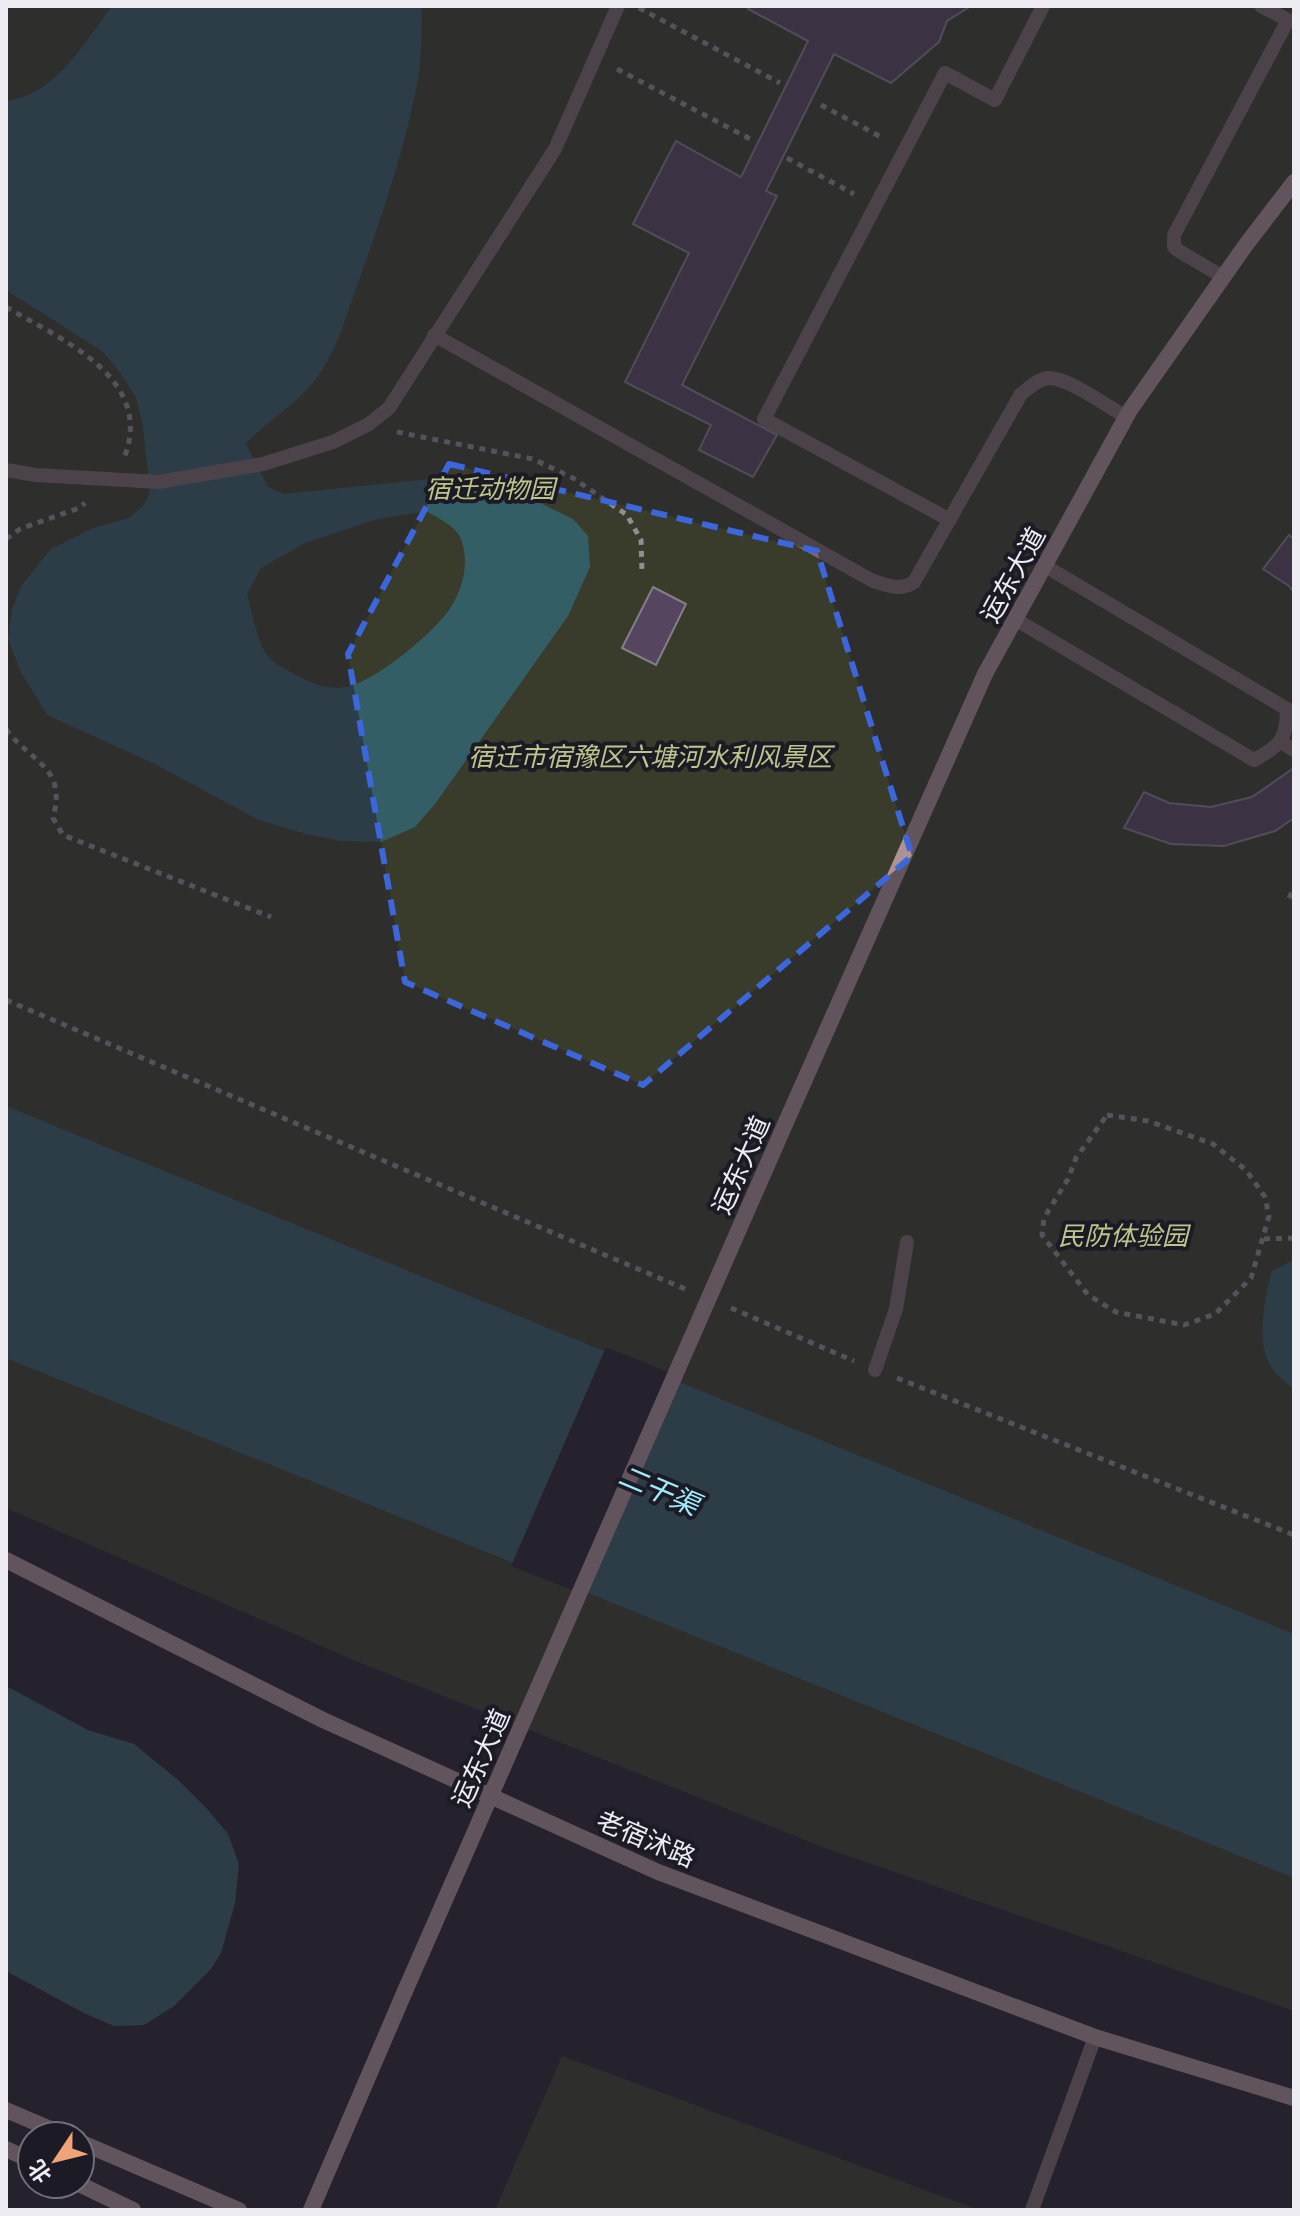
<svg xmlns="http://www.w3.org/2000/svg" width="1300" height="2216" viewBox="0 0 1300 2216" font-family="'Crimson Pro','Noto Sans SC',serif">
	<rect width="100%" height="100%" fill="#26232e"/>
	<path fill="#393c2a" d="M6 6H1294V2011L820 1846 351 1659 6 1508Z
		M562 2056 979 2210H495Z"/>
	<path fill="#345e66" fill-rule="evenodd" d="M112 6H422C421 28 422 51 419 73 407 143 382 216 358 283 347 313 338 347 320 373 301 403 269 418 246 444L268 487 284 494 440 478 491 486 540 503 573 519 588 536 590 567 568 616 435 804 415 827 381 842 341 841 306 834 259 820 153 763 47 715 21 672 8 639 12 609 22 585 51 549 93 528 129 518 143 506 150 493 143 426 136 397 119 371 102 351 6 290V101C56 95 84 43 112 6ZM426 511C438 518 454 525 460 537 470 559 464 586 451 607 435 632 375 682 346 687 327 690 310 683 294 674 284 669 271 662 265 653 256 636 252 613 247 594L261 568 305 543 374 520Z
		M6 1106 1294 1634V1878L6 1358Z
		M1294 1260V1389C1284 1381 1273 1373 1268 1361 1257 1336 1265 1297 1272 1271Z
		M6 1686 88 1730 134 1744 178 1780 208 1810 228 1834 239 1864 235 1903 221 1953 211 1969 174 2006 144 2025 114 2026 84 2013 6 1971Z"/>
	<path fill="#26232e" d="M606 1347 681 1377 587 1596 511 1566Z"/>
	<path fill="#56455f" stroke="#867e8a" stroke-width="2" d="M750 6H971L947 21 939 42 891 83 834 54 766 191 777 196 682 385 777 435 753 477 699 450 711 425 625 382 689 253 633 224 667 158 676 141 741 177 808 41 748 9Z
		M1289 535 1294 539V593L1289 586 1263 569Z
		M653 587 686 604 656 665 622 648Z
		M1294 768V818L1275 831 1224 846 1171 844 1124 828 1144 792 1169 803 1211 807 1252 797Z"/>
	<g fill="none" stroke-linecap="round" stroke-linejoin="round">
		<path stroke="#908d96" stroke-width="5" stroke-dasharray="6 6" stroke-linecap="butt" d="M639 8 780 83
			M617 69 754 141
			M821 105 883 138
			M787 158 854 194
			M6 307C60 339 156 378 124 458
			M397 432 533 459 573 478 627 515 641 540 642 572
			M6 539 20 529 79 508 85 503
			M6 729C32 764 67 766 53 818L63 835 271 917
			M1289 898 1294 889
			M6 1000 685 1289
			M1107 1115 1148 1121 1213 1144 1246 1170 1265 1197 1269 1216 1251 1278 1215 1314 1184 1325 1116 1312 1088 1295 1042 1235 1044 1218 1068 1179 1076 1158Z
			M1264 1239 1294 1238
			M731 1308 854 1361
			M897 1378 1294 1535"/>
		<path stroke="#7b6a6d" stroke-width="14" d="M1223 277 1179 251 1174 247V235L1288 20 1261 6
			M434 335 873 581C889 586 900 591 914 582L1021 394C1029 388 1038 379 1048 378 1068 377 1108 407 1126 417
			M6 470 36 475 159 482 263 464 333 442 369 424 389 408 555 149 618 6
			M950 520 764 419 945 73 995 100 1043 6
			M1015 619 1254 760C1280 746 1287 739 1287 709L1045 566
			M1280 741 1294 750
			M875 1370 896 1309 907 1242
			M1032 2210 1095 2037"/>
		<path stroke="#ac9195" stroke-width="16" d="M786 1122 985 674 1130 410 1245 246 1294 182
			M6 1560 323 1720 658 1872 1095 2037 1294 2098
			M6 2110 67 2136
			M80 2142 239 2210
			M6 2149 32 2161
			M79 2184 133 2210
			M311 2210 405 1991"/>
		<path stroke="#ac9195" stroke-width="16" d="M405 1991 786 1122"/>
	</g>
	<path d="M0 0H1300V2216H0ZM449 464 817 551 912 856 643 1085 405 982 348 654Z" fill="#26232e" fill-opacity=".55" fill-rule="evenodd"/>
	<path fill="none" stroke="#3c66dc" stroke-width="6" stroke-dasharray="16 10" stroke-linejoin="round" d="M449 464 817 551 912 856 643 1085 405 982 348 654Z"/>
	<g text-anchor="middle" stroke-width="8" stroke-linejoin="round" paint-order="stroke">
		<g font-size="26" font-style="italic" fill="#bdc58b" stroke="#1c1a24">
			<text x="490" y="498">宿迁动物园</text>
			<text x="650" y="766">宿迁市宿豫区六塘河水利风景区</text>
			<text x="1123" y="1245">民防体验园</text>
		</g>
		<g font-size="26" fill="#eeecf3" stroke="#1c1a24">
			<text transform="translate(1013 575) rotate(-61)" y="9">运东大道</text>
			<text transform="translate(741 1165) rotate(-66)" y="9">运东大道</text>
			<text transform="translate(481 1758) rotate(-66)" y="9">运东大道</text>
			<text transform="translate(646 1839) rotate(23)" y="9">老宿沭路</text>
		</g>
		<g font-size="28" font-style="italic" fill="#9eebfb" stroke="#1c1a24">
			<text transform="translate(659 1490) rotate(23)" y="10">二干渠</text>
		</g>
	</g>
	<rect width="1300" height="2216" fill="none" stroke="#eeecf3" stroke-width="16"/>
	<g transform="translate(56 2160) rotate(235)"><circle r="38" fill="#1c1a24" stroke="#706e77" stroke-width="2"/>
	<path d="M0-6L14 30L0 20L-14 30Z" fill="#efa377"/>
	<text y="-12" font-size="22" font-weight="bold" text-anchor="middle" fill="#eeecf3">北</text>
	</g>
</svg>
